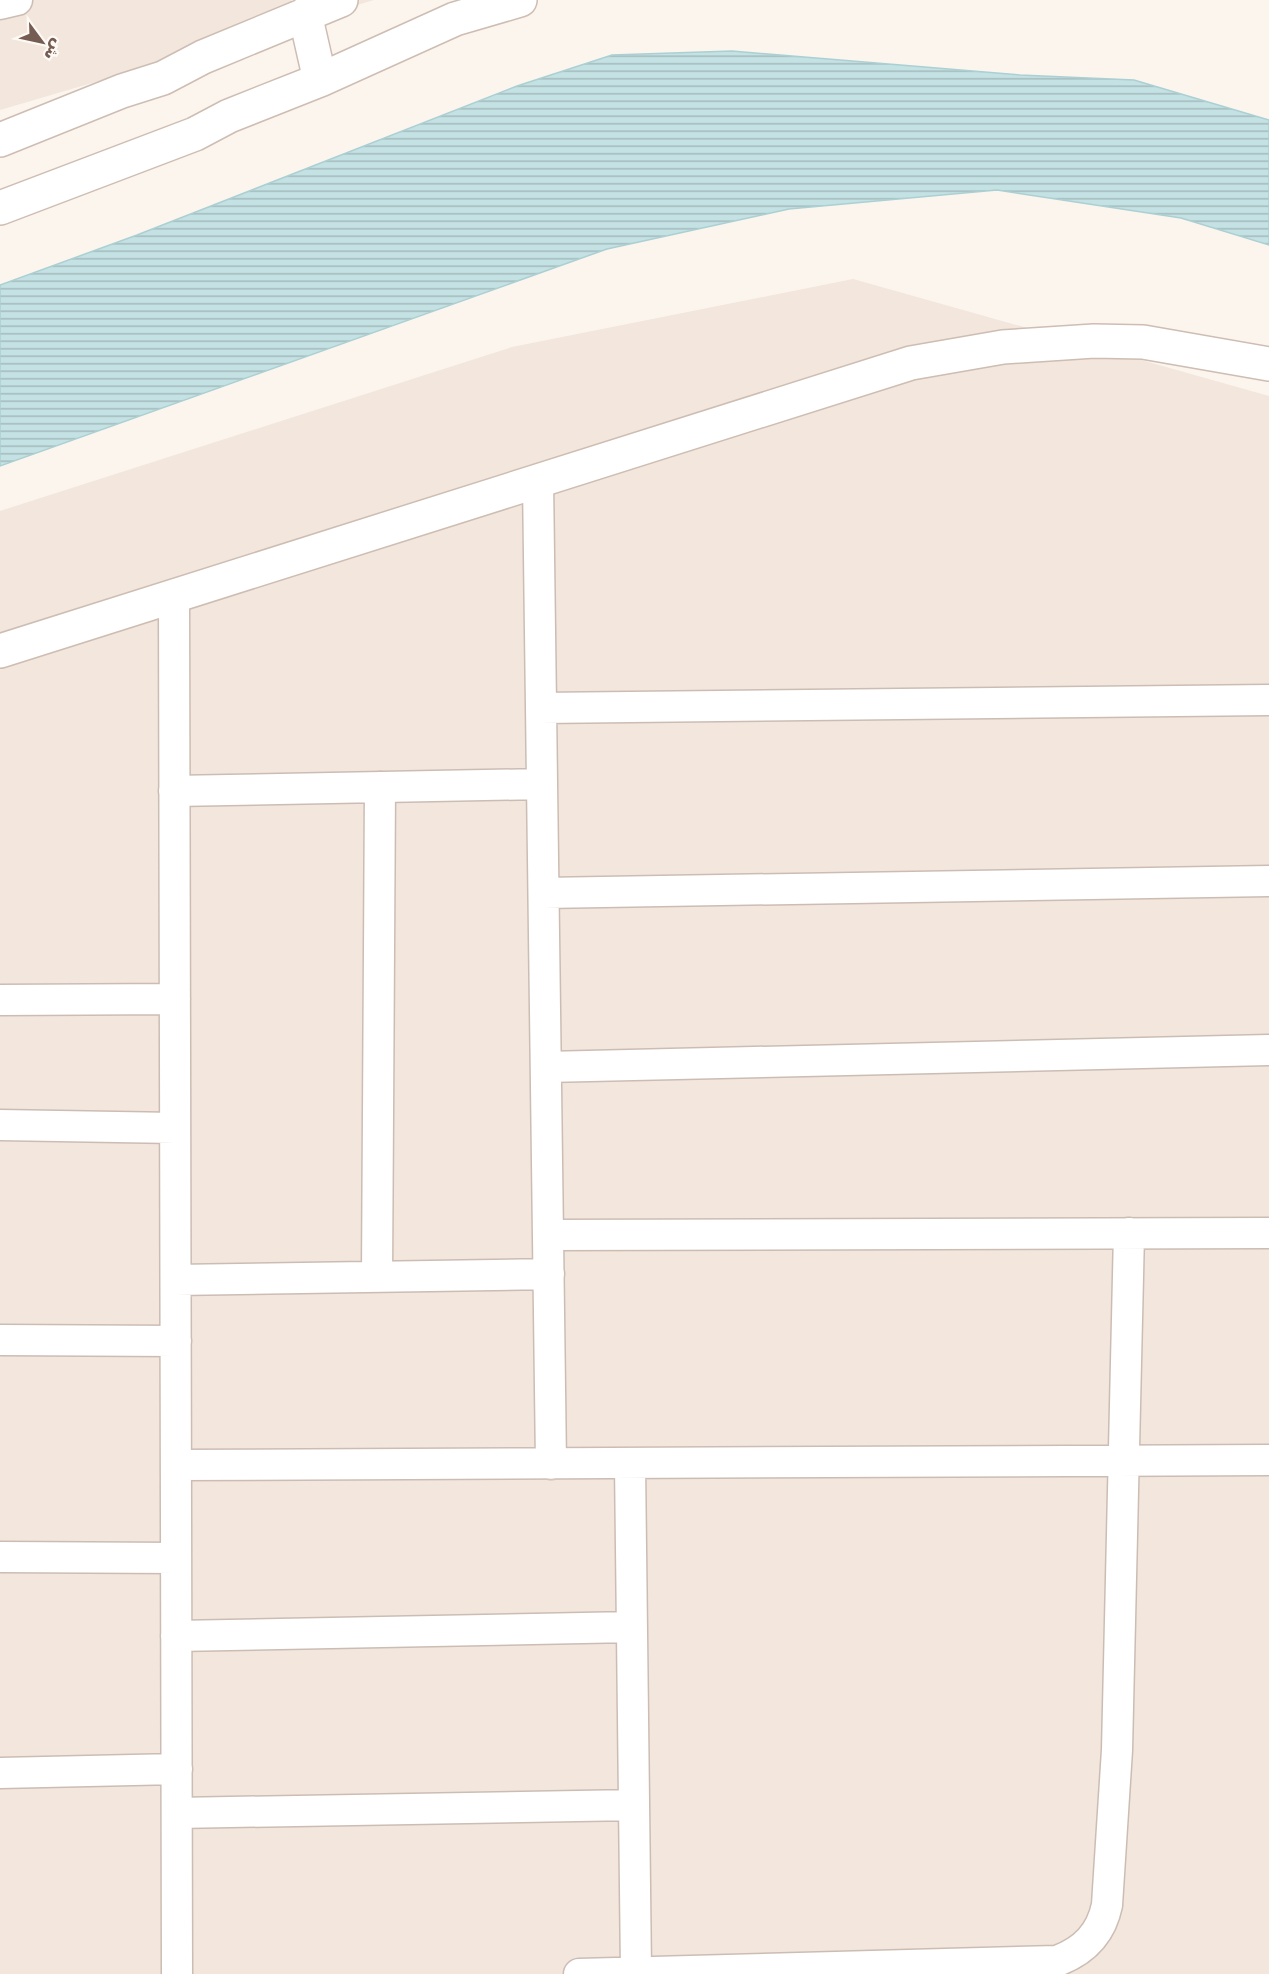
<svg xmlns="http://www.w3.org/2000/svg" width="1269" height="1974" viewBox="0 0 1269 1974" font-family="'DejaVu Sans',Cairo,sans-serif">
	<defs>
		<pattern id="water-rules" width="6" height="5" patternUnits="userSpaceOnUse" patternTransform="scale(1.5)"><rect width="6" height="5" fill="#c4e1e3"/><path d="M0 2.5h6" fill="none" stroke="#a4babb"/></pattern>
	</defs>
	<rect width="100%" height="100%" fill="#fbf5ee"/>
	<path fill="#f2e6dd" d="M0 0H374L0 110Z
		M853 279 1269 396V1974H0V511L512 347Z"/>
	<path fill="url(#water-rules)" stroke="#abd0d3" stroke-width="1.5" d="M732 51 1020 75 1134 80 1269 120V245L1181 218 997 190 789 209 607 249 0 466V285L137 235 517 86 612 55Z"/>
	<g fill="none" stroke-linecap="round" stroke-linejoin="round">
		<defs>
			<path id="street" d="M0 4 17 0
				M538 480 551 1464
				M174 596 177 1974
				M541 708 1269 700
				M174 791 542 784
				M544 893 1269 881
				M0 1000 175 999
				M546 1067 1269 1050
				M0 1125 175 1128
				M548 1235 1269 1233
				M377 1277 380 787
				M176 1280 549 1274
				M0 1340 176 1341
				M630 1463 636 1972
				M176 1465 1269 1460
				M0 1557 176 1558
				M176 1636 632 1627
				M0 1773 177 1769
				M177 1813 634 1805
				M579 1974 1057 1961C1084 1951 1101 1934 1107 1905L1117 1750 1129 1233"/>
			<path id="secondary" d="M305 14 320 80
				M0 140 122 91 163 78 203 57 341 0
				M0 208 195 134 229 116 320 80 455 19 520 0
				M0 651 911 363 1003 347 1094 341 1143 342 1269 364"/>
		</defs>
		<use href="#street" stroke="#ccbdb4" stroke-width="33"/>
		<use href="#secondary" stroke="#cebdb2" stroke-width="36"/>
		<use href="#street" stroke="#fff" stroke-width="30"/>
		<use href="#secondary" stroke="#fff" stroke-width="33"/>
	</g>
	<g transform="translate(42 42) rotate(123)" stroke="#fdf9f4" stroke-width="4.5" paint-order="stroke">
	<path d="M0-4.5L10 22L0 15L-10 22Z" fill="#745c52"/>
	<text y="-9" font-size="16" font-weight="bold" text-anchor="middle" fill="#745c52">ش</text>
	</g>
</svg>
